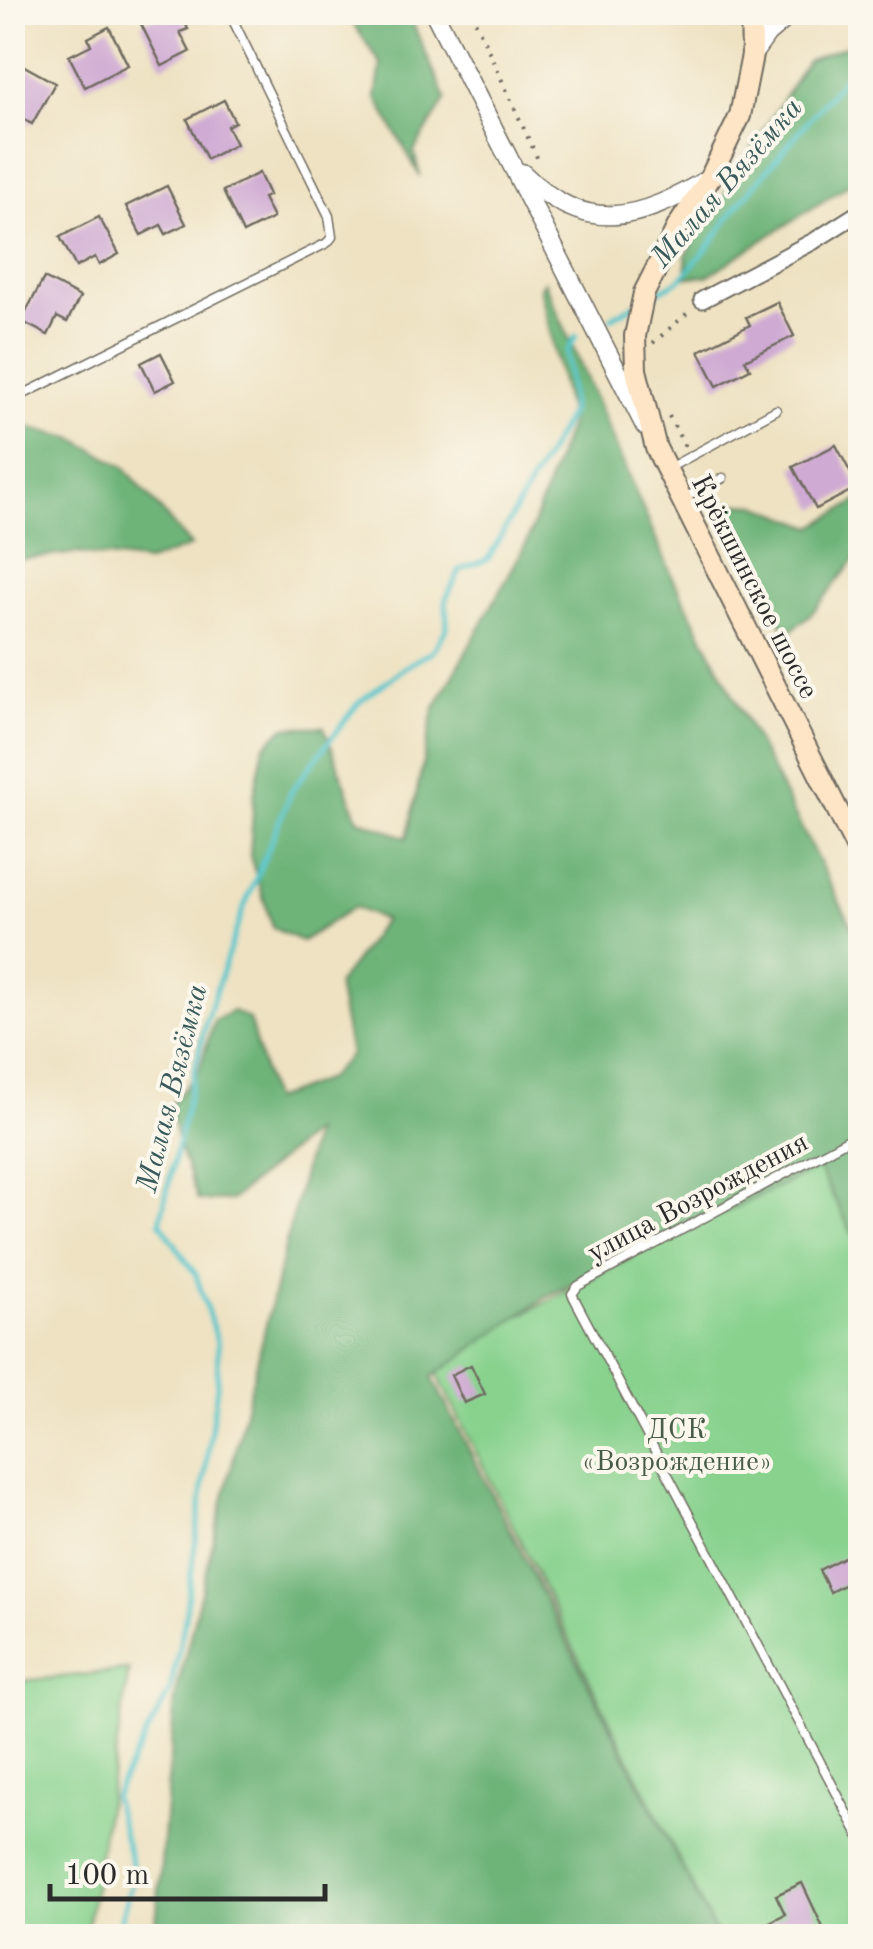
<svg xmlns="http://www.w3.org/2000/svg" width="873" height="1949" viewBox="0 0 873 1949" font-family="'Old Standard TT',serif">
	<rect width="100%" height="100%" fill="#fbf7ec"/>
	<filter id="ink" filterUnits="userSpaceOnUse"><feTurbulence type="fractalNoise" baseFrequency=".01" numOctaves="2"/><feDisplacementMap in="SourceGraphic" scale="20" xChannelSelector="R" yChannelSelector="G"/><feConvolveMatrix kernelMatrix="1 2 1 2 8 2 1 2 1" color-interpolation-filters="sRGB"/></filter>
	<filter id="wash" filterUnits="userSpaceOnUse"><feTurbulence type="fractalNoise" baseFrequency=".0048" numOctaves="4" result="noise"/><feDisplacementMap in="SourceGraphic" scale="40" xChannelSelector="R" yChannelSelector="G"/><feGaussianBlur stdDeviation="2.25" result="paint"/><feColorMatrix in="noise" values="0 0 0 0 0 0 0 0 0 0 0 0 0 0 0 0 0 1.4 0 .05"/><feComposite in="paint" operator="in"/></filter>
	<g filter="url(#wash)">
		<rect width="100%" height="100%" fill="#eee2c2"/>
		<path fill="#88d28e" stroke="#5a7e5c" stroke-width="2.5" d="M860 1138V1936H717L431 1362Z
			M129 1670 86 1936H13V1682Z"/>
		<path fill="#6eb479" stroke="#4c7052" stroke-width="2.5" d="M346 13H408L446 99 414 151 420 176 376 97 381 64Z
			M858 41 860 46V177L707 276 687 277 686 255 807 61Z
			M544 281 673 578 860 942V1248L818 1168 547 1296 432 1377 717 1936H155L175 1698 313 1132 230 1201 198 1200 178 1143 170 1106 199 1070 214 1021 233 1011 249 1019 272 1100 327 1079 350 1055 337 985 384 920 354 907 302 941 273 928 250 856 254 795 264 746 285 727H324L358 819 407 838 434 710 527 542 570 422 540 287Z
			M30 428 75 439 124 467 191 546 148 562 77 553 13 560V434Z
			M860 500V553L813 612 787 634 717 503 757 505 813 527Z"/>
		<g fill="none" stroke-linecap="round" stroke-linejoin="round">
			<path stroke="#58c6cc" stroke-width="5" d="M653 294 680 280 709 246 735 209 860 58
				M611 318 635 304
				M116 1936 134 1873 113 1797 170 1691 184 1624 217 1387 218 1344 196 1275 160 1222 206 1020 243 910 292 790 359 702 410 664 433 651 447 628 446 599 460 570 488 559 571 411 567 352 576 336"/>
		</g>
		<g id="blocks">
			<path fill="#cfaad3" d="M164 12H180L188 29 180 32 190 52 162 66 141 24Z
				M109 27 128 65 85 87 69 56 91 45 88 38Z
				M17 62 55 83 32 124 12 113V71Z
				M224 100 235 122 227 126 236 144 207 159 187 119Z
				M259 173 269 195 263 198 273 218 243 233 223 191Z
				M167 186 186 224 166 234 161 225 141 235 126 206Z
				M99 217 119 254 99 265 95 257 76 267 60 237Z
				M44 278 80 297 67 322 57 317 48 335 21 321Z
				M777 302 794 336 745 360 750 369 717 386 699 351 750 325 746 317Z
				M161 353 175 381 155 391 141 363Z
				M836 445 858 487 816 509 793 467Z
				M471 1365 485 1394 464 1403 451 1375Z
				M846 1556 857 1578 830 1592 819 1570Z
				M802 1883 827 1936H774L768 1923 785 1914 776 1895Z"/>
		</g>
	</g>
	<g filter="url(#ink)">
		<use href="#blocks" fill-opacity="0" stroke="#6f6b60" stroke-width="2.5"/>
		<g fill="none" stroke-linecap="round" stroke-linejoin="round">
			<defs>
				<path id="service" d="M12 400 327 243 332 237 329 216 229 12
					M667 469 776 410
					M682 499 723 478
					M860 1133 578 1286 572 1294 860 1837"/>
				<path id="minor" d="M702 300 814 241 860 212"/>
				<path id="tertiary" d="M434 12 645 426
					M752 55 767 34 793 12
					M522 173C586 236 638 221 710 178"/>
				<path id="secondary" d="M751 12 752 55 740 116 710 178 678 226 644 293 635 336 636 370 656 448 860 855"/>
			</defs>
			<use href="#service" stroke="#6f6b60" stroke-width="11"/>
			<use href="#minor" stroke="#6f6b60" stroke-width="19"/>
			<use href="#tertiary" stroke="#6f6b60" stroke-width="21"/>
			<use href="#secondary" stroke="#6f6b60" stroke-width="24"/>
			<path stroke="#6f6b60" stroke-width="4" stroke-dasharray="2.5 8" stroke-linecap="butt" d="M471 12 539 162
				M653 343 691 310
				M669 416 685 447"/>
			<use href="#service" stroke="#fff" stroke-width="8"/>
			<use href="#minor" stroke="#fff" stroke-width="15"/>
			<use href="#tertiary" stroke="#fff" stroke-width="18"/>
			<use href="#secondary" stroke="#fde5c5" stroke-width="20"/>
		</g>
	</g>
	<g text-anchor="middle" stroke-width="8" stroke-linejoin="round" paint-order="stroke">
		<g font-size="28" fill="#2b2b2b" stroke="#fbf7ec">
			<text transform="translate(756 586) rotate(63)" y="10">Крёкшинское шоссе</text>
			<text transform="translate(697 1196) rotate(-28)" y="10">улица Возрождения</text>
		</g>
		<g font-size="28" fill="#475d49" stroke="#fbf7ec">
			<text x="677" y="1438">ДСК<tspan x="677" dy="32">«Возрождение»</tspan></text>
		</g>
		<g font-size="30" font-style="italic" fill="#385a5b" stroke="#fbf7ec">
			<text transform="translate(726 182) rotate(-49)" y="10">Малая Вязёмка</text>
			<text transform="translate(171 1088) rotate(-76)" y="10">Малая Вязёмка</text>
		</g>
	</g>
	<rect width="873" height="1949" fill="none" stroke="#fbf7ec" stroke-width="50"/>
	<path d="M50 1884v15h275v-15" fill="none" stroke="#2b2b2b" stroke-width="5"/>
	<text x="65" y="1884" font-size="30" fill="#2b2b2b" stroke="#fbf7ec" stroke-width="8" paint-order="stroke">100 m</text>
</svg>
